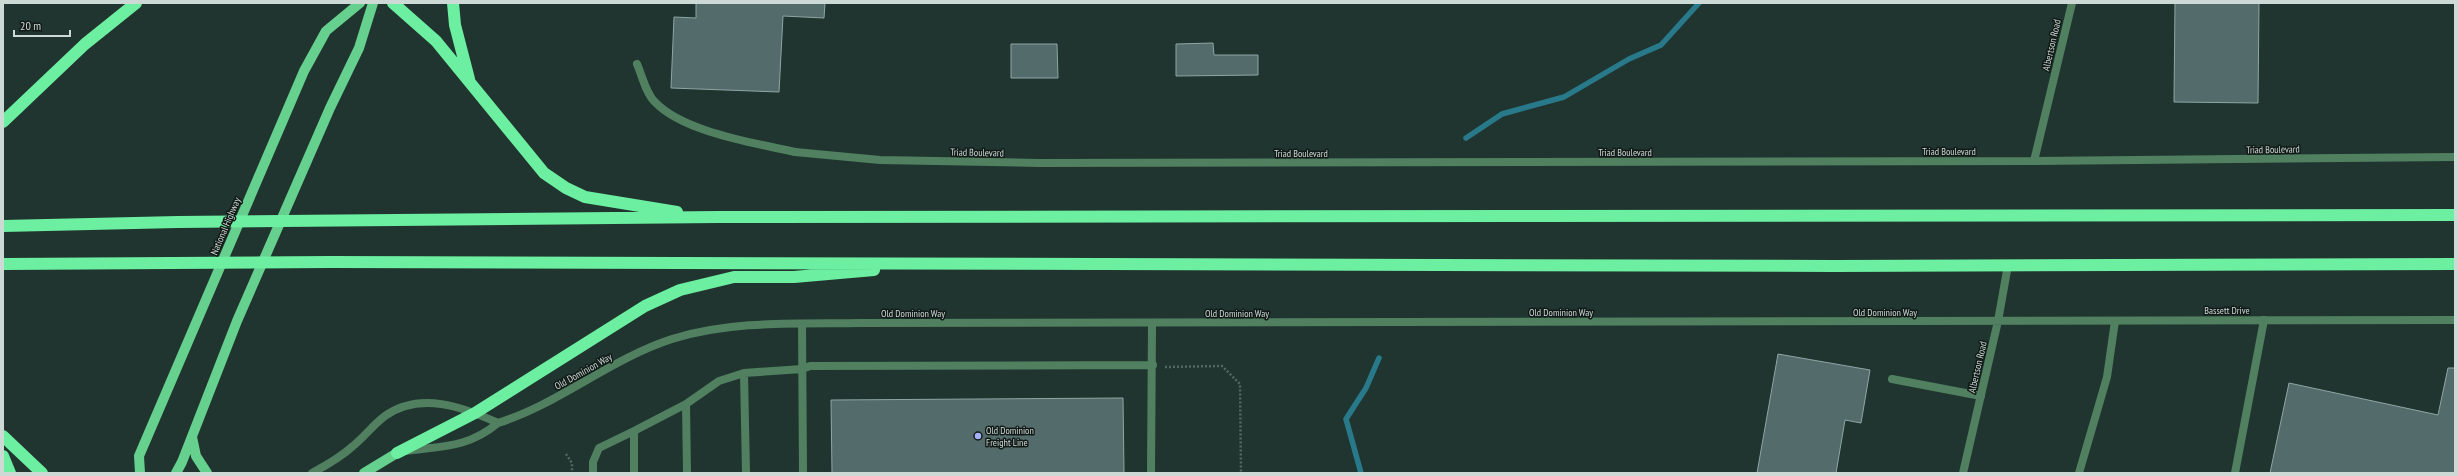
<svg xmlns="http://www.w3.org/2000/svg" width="2458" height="476" viewBox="0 0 2458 476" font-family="'PT Sans Narrow',sans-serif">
	<rect width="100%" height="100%" fill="#20352f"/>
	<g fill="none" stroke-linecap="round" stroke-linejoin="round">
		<path stroke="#287a8b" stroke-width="5.5" d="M1466 138 1502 114 1564 97 1629 59 1661 45 1699 3
			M1361 473 1346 419 1366 388 1379 358"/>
	</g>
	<path fill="#536b6a" stroke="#8da7a6" d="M696 3H825L824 18 783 16 779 92 671 88 674 17 696 18Z
		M2175 3H2259L2258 103 2174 102Z
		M1213 43 1214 55H1258V75L1176 76V44Z
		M1011 44H1057L1058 78H1011Z
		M1778 354 1870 370 1861 423 1845 420 1836 473H1757Z
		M2448 368H2455V473H2270L2289 383 2438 415Z
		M1123 398 1124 473H832L831 400Z"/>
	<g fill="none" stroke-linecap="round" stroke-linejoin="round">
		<path stroke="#556762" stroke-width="2.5" stroke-dasharray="2 2" stroke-linecap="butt" d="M1165 367 1222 366 1240 384 1241 473
			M566 454 572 463V473"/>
		<path stroke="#508060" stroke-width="8" d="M637 64C642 75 646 94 655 102 683 132 755 143 795 152
			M802 324 803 473
			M744 373 746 473
			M1892 379 1981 396
			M593 473V462L599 448 634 431
			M634 473V431L686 404
			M687 473 686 404 719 381 744 373 802 369 810 366 1153 365
			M1151 473 1152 324
			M2079 473 2107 377 2115 321
			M2235 473 2264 320"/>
		<path stroke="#508060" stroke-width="8" d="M795 152 880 160 1038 163 2034 161 2455 157
			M2034 161 2072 3
			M498 423C559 404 610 359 672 339 732 320 799 324 861 323L2455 320
			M312 473C327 465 341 457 353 446 364 437 373 425 385 416 420 391 463 407 498 423 468 448 442 446 405 451
			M1963 473 1998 321 2008 265"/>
		<path stroke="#66d08e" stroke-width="10" d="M192 437 196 456 207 473
			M140 473 139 456 304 71 326 31 360 3
			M176 473 182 462 237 321 330 108 359 48 373 3
			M364 473 397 453"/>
		<path stroke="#6cefa0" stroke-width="12" d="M393 3 436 41 544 173 566 188 585 197 677 212
			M453 3 455 25 469 79
			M3 122 85 44 136 3
			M3 226 178 222 719 217 2455 215
			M3 264 331 262 1834 266 2455 264
			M3 436 42 473
			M397 453 475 413 645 306 680 290 734 277H794L874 270
			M3 456 10 473"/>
	</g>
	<circle fill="#a4b1fc" stroke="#111a17" stroke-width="1.5" cx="978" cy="436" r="4"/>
	<g text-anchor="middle" stroke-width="3" stroke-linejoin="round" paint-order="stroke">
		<g font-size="10" fill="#cdd9d5" stroke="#111a17">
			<text transform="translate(2051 45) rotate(-77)" y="4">Albertson Road</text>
			<text transform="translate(2273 149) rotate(-1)" y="4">Triad Boulevard</text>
			<text x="1949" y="155">Triad Boulevard</text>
			<text transform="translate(977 152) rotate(1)" y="4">Triad Boulevard</text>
			<text x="1625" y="156">Triad Boulevard</text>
			<text x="1301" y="157">Triad Boulevard</text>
			<text transform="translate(225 226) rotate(-67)" y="4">National Highway</text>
			<text x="2227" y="314">Bassett Drive</text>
			<text x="1561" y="316">Old Dominion Way</text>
			<text x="1885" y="316">Old Dominion Way</text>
			<text x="913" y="317">Old Dominion Way</text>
			<text x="1237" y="317">Old Dominion Way</text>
			<text transform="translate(1977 367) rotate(-77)" y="4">Albertson Road</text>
			<text transform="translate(583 371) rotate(-29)" y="4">Old Dominion Way</text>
		</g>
		<g font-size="10" fill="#cdd9d5" stroke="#111a17" text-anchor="start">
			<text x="986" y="434">Old Dominion<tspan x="986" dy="12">Freight Line</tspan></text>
		</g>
	</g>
	<rect width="2458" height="476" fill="none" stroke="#cdd9d5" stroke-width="8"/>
	<path d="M14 30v6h56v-6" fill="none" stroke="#cdd9d5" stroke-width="2"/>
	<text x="20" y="30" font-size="12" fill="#cdd9d5" stroke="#111a17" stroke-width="3" paint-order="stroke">20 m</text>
</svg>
